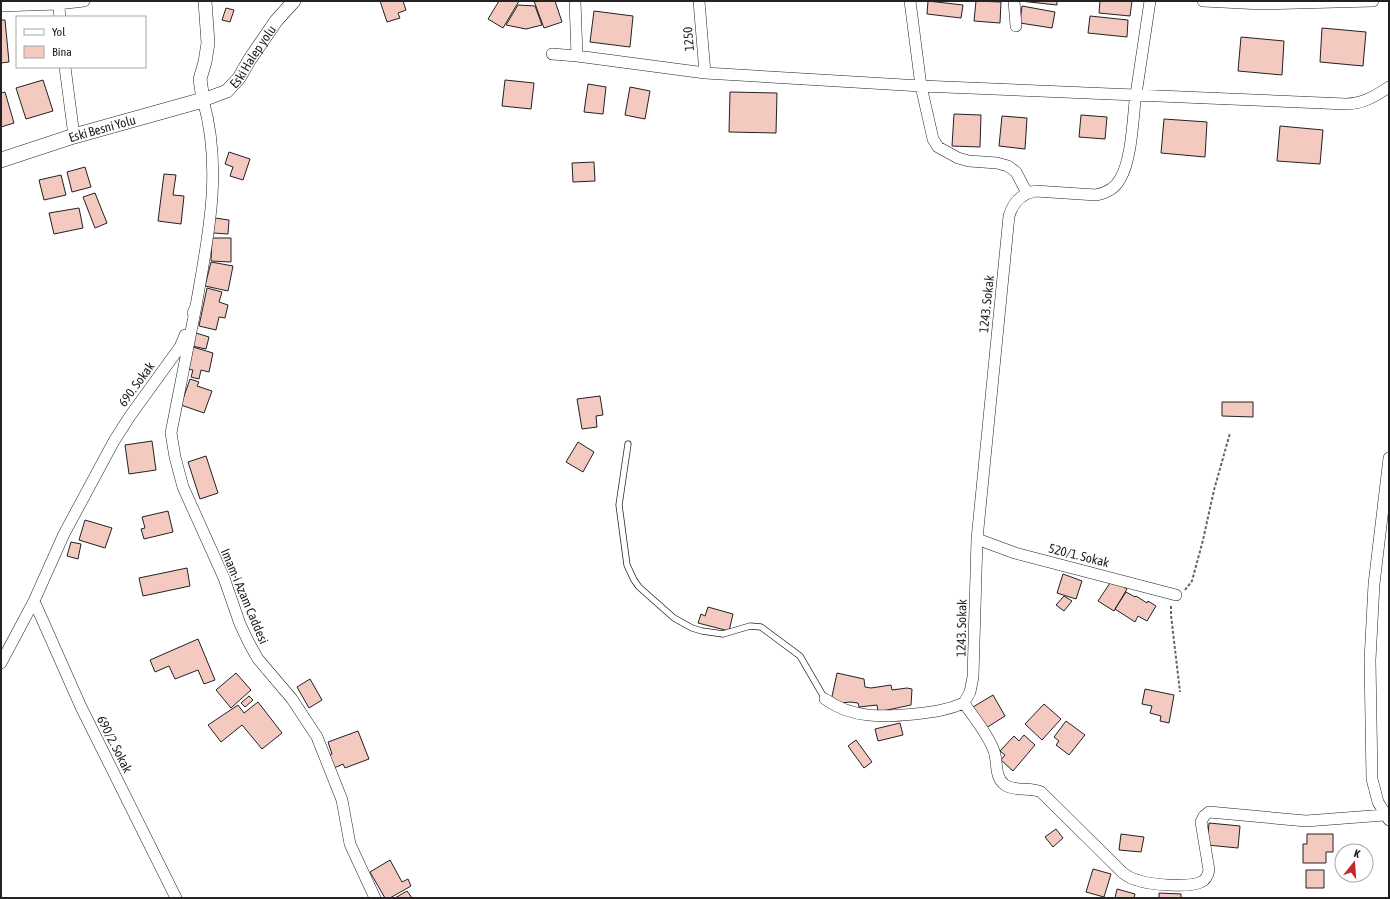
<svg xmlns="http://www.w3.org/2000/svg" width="1390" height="899" viewBox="0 0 1390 899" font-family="'Asap Condensed',sans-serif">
	<rect width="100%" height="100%" fill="#fff"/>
	<path fill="#f3c9c0" stroke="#222" d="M380 1H403L406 10 398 13 400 18 387 22Z
		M499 1H519L503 28 488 19Z
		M534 1H555L562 22 544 28Z
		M928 1 963 5 961 18 927 14Z
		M976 1 1001 2 1000 23 974 21Z
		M1020 1H1057V5Z
		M1100 1H1132L1130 16 1099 13Z
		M518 5 535 6 542 25 526 29 506 25Z
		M1022 6 1055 12 1052 28 1020 23Z
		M226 8 234 10 230 22 222 20Z
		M594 11 633 16 630 47 590 42Z
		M1090 16 1128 20 1127 37 1088 33Z
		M1 20H5L9 62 1 63Z
		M1322 28 1366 32 1363 66 1320 62Z
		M1241 37 1284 41 1282 75 1238 71Z
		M43 80 53 111 26 119 16 88Z
		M505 80 534 83 531 109 502 106Z
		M588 84 606 87 603 114 584 112Z
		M630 87 650 91 645 119 625 115Z
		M5 92 14 123 1 127V93Z
		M730 92 777 93 776 133 729 132Z
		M954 114 981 115 980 147 952 146Z
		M1081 115 1107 117 1105 139 1079 137Z
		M1002 116 1027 118 1025 149 999 146Z
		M1164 119 1207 122 1205 157 1161 153Z
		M1280 126 1323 130 1320 164 1277 161Z
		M229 152 250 159 243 180 230 176 233 167 225 164Z
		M594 162 595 181 573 182 572 163Z
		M85 167 91 187 72 192 67 172Z
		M164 174 176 175 173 195 184 196 181 224 158 221Z
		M61 175 66 195 44 200 39 180Z
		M95 193 107 223 95 228 83 197Z
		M79 208 83 228 54 234 49 213Z
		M215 218 229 220 228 234 213 233Z
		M212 238H231V262L211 261Z
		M211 262 233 266 228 291 205 286Z
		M207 288 222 292 219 302 228 305 225 318 219 317 216 330 199 326Z
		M196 333 209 337 206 349 192 346Z
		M193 347 213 353 209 372 201 370 199 379 191 377 193 370 187 369Z
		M190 379 199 382 197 386 212 391 204 413 181 405Z
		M600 396 603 415 596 416 597 427 582 429 577 399Z
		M1222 402H1253V417L1222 416Z
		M152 441 156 470 129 474 125 445Z
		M578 442 594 452 583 472 566 462Z
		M206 456 218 493 200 499 188 462Z
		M168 511 173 532 144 539 141 529 145 528 142 517Z
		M85 520 112 528 105 548 79 540Z
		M71 542 81 544 78 559 67 556Z
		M187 568 190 586 143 596 139 578Z
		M1063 574 1082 581 1076 599 1057 593Z
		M1112 580 1127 589 1114 611 1098 601Z
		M1126 592 1135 597 1136 596 1147 603 1148 601 1156 606 1147 621 1138 616 1135 622 1115 609Z
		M1064 596 1072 601 1064 611 1056 605Z
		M708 607 733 614 729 631 698 623 701 614 705 616Z
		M198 639 215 680 204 684 198 670 175 679 169 666 155 672 150 660Z
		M236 673 251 690 231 708 216 690Z
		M837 673 864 679 865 687 871 688 891 685 892 690 907 688 912 689 911 705 878 712 877 705 859 707 858 703 850 702 842 703 831 701Z
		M310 679 322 700 309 708 297 687Z
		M1145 689 1174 695 1169 723 1160 721 1161 716 1150 713 1152 706 1142 704Z
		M993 695 1005 716 986 728 973 707Z
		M249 696 253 700 245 707 241 703Z
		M258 702 282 733 262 749 242 725 221 742 208 725 238 705 244 713Z
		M1044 704 1061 719 1042 740 1025 724Z
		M1066 721 1085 735 1069 755 1056 745 1059 741 1054 737Z
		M900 723 903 735 878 741 875 729Z
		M358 731 369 759 345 768 343 764 334 768 329 755 332 754 328 742Z
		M1024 735 1035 745 1013 771 1001 760 1005 755 1000 751 1014 736 1019 741Z
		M856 740 872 762 864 768 848 746Z
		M1209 823 1240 826 1238 848 1207 845Z
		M1056 829 1063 838 1053 847 1045 837Z
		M1121 834 1144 837 1141 852 1119 850Z
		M1307 834H1333V852H1326V863H1303V844H1307Z
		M390 860 402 882 408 879 411 886 390 898H385L370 872Z
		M1093 869 1111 874 1104 897 1086 892Z
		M1306 870H1324V888H1306Z
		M1117 889 1135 894 1134 898H1115Z
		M407 891 412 898H395Z
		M1159 893 1181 894V898H1159Z"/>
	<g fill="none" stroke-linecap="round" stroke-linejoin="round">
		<defs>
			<path id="service" d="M628 444 619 505 627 565 634 580 639 587 674 618 692 628 702 631 723 634 750 626 761 627 800 656 825 699"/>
			<path id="minor" d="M58 1 60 17
				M575 1 577 56 705 73 921 86 1346 104C1363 104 1375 96 1389 87
				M699 1 705 73
				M910 1 921 86 933 139 938 147 958 158 969 161 997 163 1008 166 1016 172 1027 193
				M1014 1 1016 26
				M1203 1 1262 4 1373 1
				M1 6 58 4 84 1
				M552 54 577 56
				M65 67 74 136
				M196 306 171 433 175 457 183 487 224 578 240 624 249 643 258 659 292 699 317 737 342 800 350 844 375 898
				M193 313 196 306C208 237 223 169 203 100
				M1389 458 1374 584 1370 660 1372 779 1378 802 1389 820
				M977 539 1015 553 1176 595
				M34 601 81 707 176 898
				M1 663 34 601 64 534 114 441 130 416 180 347 185 335
				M825 699C852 719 885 717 915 714 933 712 948 710 964 703
				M964 703 970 692 973 677 977 539 1009 216C1013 202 1021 194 1035 191L1096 195C1106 193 1115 189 1120 179 1131 162 1133 121 1135 101 1140 68 1145 34 1150 1
				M964 703C974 718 988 734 994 751 998 762 994 777 1005 785 1016 792 1030 787 1041 792L1123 873C1127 876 1132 879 1137 880 1150 885 1189 888 1201 882 1206 880 1208 875 1209 870L1201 822 1204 816 1209 812 1306 821 1385 815"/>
			<g id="tertiary">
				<path id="s1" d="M205 1 208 43 205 62 200 79 203 100 227 91 239 78 250 59 276 21 294 1"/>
			</g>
			<g id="secondary">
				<path id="s2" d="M1 160 74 136 203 100"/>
			</g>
		</defs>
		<use href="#service" stroke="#222" stroke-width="7"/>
		<use href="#minor" stroke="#222" stroke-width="12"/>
		<use href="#tertiary" stroke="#222" stroke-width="14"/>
		<use href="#secondary" stroke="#222" stroke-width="16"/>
		<path stroke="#646464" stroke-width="2" stroke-dasharray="3 2" stroke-linecap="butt" d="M1185 590 1192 581 1203 540 1214 490 1230 433
			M1171 606V615L1180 692"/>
		<use href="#service" stroke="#fff" stroke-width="5.5"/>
		<use href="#minor" stroke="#fff" stroke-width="11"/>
		<use href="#tertiary" stroke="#fff" stroke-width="13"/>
		<use href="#secondary" stroke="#fff" stroke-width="15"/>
	</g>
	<g text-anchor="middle" stroke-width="3" stroke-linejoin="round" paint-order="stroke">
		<g font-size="13" fill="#222" stroke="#fff">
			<text transform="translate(688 39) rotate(-95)" y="5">1250</text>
			<text dy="5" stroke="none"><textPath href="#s1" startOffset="169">Eski Halep yolu</textPath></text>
			<text dy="5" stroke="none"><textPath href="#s2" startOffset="106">Eski Besni Yolu</textPath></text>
			<text transform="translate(986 304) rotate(-84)" y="5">1243. Sokak</text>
			<text transform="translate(136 384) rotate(-54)" y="5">690. Sokak</text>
			<text transform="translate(1079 555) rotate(14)" y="5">520/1. Sokak</text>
			<text transform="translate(245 596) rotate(67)" y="5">Imam-i Azam Caddesi</text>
			<text transform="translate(961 628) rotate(-89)" y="5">1243. Sokak</text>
			<text transform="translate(115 744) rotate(63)" y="5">690/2. Sokak</text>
		</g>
	</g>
	<rect width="1390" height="899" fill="none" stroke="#222222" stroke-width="4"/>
	<rect x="16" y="16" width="130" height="52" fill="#ffffff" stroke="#a7a7a7"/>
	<rect x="24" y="29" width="20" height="6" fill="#ffffff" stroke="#a7a7a7"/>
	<text x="52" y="36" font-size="12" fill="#222222">Yol</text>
	<rect x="24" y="46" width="20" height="12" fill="#f3c9c0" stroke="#a7a7a7"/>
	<text x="52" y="56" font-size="12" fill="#222222">Bina</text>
	<g transform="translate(1354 863) rotate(17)"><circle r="19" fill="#ffffff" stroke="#a7a7a7"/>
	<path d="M0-3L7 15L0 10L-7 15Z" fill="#c62828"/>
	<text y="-6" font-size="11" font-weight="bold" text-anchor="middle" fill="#222222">K</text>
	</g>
</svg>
